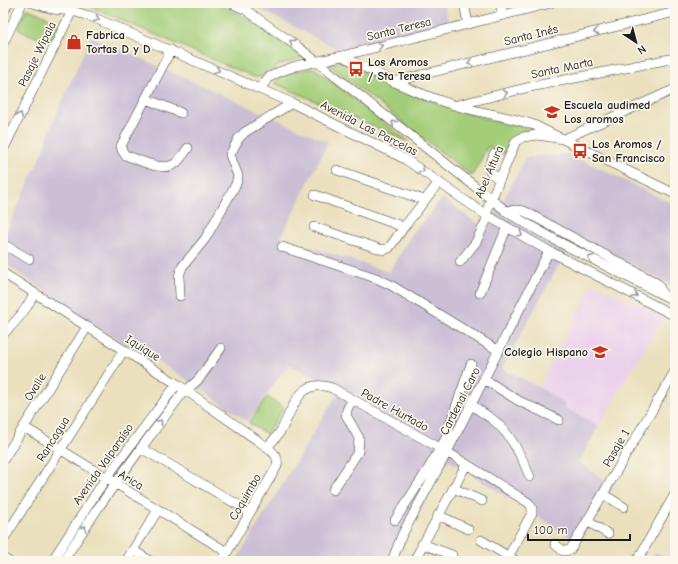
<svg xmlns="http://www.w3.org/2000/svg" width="678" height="564" viewBox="0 0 678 564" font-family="'Comic Neue',sans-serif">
	<rect width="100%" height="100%" fill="#fbf7ec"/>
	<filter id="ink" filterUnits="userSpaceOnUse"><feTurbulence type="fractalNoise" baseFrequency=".025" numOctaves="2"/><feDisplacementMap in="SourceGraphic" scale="8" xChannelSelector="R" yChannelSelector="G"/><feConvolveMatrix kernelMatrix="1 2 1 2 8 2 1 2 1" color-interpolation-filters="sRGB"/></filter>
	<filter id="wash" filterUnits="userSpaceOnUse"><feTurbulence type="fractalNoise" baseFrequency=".012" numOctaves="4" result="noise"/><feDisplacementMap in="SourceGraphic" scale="16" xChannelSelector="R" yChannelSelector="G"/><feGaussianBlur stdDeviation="0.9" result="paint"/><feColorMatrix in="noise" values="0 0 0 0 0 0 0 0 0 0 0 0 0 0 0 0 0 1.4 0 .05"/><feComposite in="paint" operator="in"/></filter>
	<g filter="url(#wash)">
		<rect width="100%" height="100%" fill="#eae0be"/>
		<path fill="#ebd1eb" d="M593 283 664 318 628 376 599 426 565 408 539 387Z"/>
		<path fill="#cbbfd5" d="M247 3H443L449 24 344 52Z
			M91 36 328 142 281 238 389 272 412 234 443 198 475 222 488 229 525 159 529 157 570 154 675 205V287L574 237 502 369 539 387 566 405 565 408 599 426 578 462 614 486 579 542 448 460 399 550 396 561H236L340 389 288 364 248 422 182 376 90 323 3 262V239L45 147 50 129Z
			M655 552 674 561H650Z"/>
		<path fill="#a4cd79" stroke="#60744a" d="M81 3H217L256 23 305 57 278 65 261 77H254Z
			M27 8 60 23 51 44 18 29Z
			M342 60 388 85 451 108 494 121 534 129C514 134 513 136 504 154L488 146 472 176 329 65Z
			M314 68 409 142 274 83 288 73Z
			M267 397 284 408 266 434 249 423Z"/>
	</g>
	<g filter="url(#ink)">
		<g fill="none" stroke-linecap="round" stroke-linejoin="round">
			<defs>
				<path id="minor" d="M33 3 53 9 72 11 90 16 292 103 405 159 486 215 549 251 675 316
					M231 3 246 10 298 47 510 214 555 240 675 301
					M464 3 468 24
					M500 3 503 15
					M3 13 8 3
					M3 44 22 3
					M171 50 121 146 122 150 125 155C140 160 163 173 176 163 181 159 184 153 188 148
					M342 56C378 74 415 94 454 105 480 113 508 116 534 125L675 194
					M393 82 675 12
					M260 89 268 78 279 72 296 66 342 56 551 3
					M146 99 181 113
					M457 105 530 87 675 58
					M3 150 72 11
					M494 154 489 168 492 174 499 179
					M337 170 424 200
					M315 195 404 227
					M505 211 517 210 524 211 653 281 658 284 663 295
					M314 227 383 250 389 248 404 227 439 182
					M3 246H6L29 259
					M282 247 376 278 389 284 499 351
					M460 262 476 242 486 221 488 207 516 141 523 137 537 135 564 139 675 89
					M3 273 177 384 267 447C274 453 279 457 277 466L222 561
					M480 293 507 227
					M180 296 179 276 182 267 205 239 236 184 238 176 230 155 239 138 245 132 292 103
					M3 334C15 323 28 308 34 293
					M484 379 519 401 559 420
					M471 404C478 410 485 414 492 419 510 432 522 457 530 477
					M24 427 227 552
					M267 447C273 441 279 435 283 427 293 406 301 377 332 388L447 452 529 503 532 508V513L506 561
					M141 448 250 512
					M3 460 87 327
					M453 488 482 501
					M333 490 358 452 359 438 346 415 347 410 352 399
					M603 494 624 507
					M438 515 468 529
					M395 520 427 471 446 438 449 427 471 364
					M587 521 608 534
					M3 540 124 350
					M481 540 516 561
					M422 544 452 555
					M555 544 563 551 570 550 572 547 675 371
					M133 550 150 561
					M3 558 8 561
					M52 561 106 478 177 384
					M63 561 98 508 141 448 181 395 199 379 221 348
					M126 561 158 510
					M392 561 402 535 447 452 549 251
					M414 561 466 465
					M637 561 675 494"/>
			</defs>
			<use href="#minor" stroke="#3b3934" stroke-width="10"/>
			<use href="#minor" stroke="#fff" stroke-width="9"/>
		</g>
		<defs><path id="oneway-chevron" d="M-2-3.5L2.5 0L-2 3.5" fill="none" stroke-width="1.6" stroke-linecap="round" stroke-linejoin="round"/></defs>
		<g stroke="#999">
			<use href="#oneway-chevron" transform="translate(97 19) rotate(23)"/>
			<use href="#oneway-chevron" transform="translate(596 32) rotate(166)"/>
			<use href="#oneway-chevron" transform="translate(292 42) rotate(-144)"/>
			<use href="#oneway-chevron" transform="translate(380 46) rotate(-14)"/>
			<use href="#oneway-chevron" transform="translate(470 63) rotate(166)"/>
			<use href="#oneway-chevron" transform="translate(217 70) rotate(23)"/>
			<use href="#oneway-chevron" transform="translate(505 93) rotate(-14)"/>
			<use href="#oneway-chevron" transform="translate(20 115) rotate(-64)"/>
			<use href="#oneway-chevron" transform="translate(394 123) rotate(-142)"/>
			<use href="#oneway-chevron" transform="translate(422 170) rotate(34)"/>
			<use href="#oneway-chevron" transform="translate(520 234) rotate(30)"/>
			<use href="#oneway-chevron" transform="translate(590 258) rotate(-153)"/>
			<use href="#oneway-chevron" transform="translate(635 295) rotate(27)"/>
			<use href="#oneway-chevron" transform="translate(160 422) rotate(-53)"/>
			<use href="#oneway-chevron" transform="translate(84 528) rotate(-56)"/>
		</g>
	</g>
	<defs>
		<symbol id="shop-bare" viewBox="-9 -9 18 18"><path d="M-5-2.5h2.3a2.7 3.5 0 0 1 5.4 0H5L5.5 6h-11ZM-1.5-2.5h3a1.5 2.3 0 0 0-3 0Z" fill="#c8321e" stroke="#fbf7ec" stroke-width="2.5" paint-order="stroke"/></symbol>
		<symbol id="bus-bare" viewBox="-9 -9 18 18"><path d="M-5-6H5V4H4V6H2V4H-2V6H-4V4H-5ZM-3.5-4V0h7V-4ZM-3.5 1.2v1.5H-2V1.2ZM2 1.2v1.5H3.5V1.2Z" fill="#c8321e" stroke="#fbf7ec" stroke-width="2.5" paint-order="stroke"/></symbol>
		<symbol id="school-bare" viewBox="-9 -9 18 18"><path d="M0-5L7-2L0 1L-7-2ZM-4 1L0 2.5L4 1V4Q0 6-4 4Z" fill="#c8321e" stroke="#fbf7ec" stroke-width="2.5" paint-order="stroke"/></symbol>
	</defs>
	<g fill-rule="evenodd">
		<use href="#shop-bare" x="63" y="31" width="22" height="22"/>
		<use href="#bus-bare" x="345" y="58" width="22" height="22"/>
		<use href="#school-bare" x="541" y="101" width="22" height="22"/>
		<use href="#bus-bare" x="569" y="140" width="22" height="22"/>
		<use href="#school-bare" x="589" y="341" width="22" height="22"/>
	</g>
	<g text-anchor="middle" stroke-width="3.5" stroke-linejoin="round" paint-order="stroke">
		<g font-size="12" fill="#1c1c1c" stroke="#fbf7ec">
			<text transform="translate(399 29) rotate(-14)" y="4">Santa Teresa</text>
			<text transform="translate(531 35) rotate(-14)" y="4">Santa Inés</text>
			<text transform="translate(37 54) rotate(-64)" y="4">Pasaje Wipala</text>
			<text transform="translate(562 68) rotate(-12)" y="4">Santa Marta</text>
			<text transform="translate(369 128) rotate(27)" y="4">Avenida Las Parcelas</text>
			<text transform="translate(489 172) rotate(-67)" y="4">Abel Altura</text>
			<text transform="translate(143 348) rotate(32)" y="4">Iquique</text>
			<text transform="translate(35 387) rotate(-58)" y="4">Ovalle</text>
			<text transform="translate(460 401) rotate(-63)" y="4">Cardenal Caro</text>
			<text transform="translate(395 410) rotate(29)" y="4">Padre Hurtado</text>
			<text transform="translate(53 439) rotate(-58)" y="4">Rancagua</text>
			<text transform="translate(616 448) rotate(-60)" y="4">Pasaje 1</text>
			<text transform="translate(103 464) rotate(-55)" y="4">Avenida Valparaíso</text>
			<text transform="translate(131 480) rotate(31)" y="4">Arica</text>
			<text transform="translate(245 497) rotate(-60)" y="4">Coquimbo</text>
		</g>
		<g font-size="12" font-weight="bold" fill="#1c1c1c" stroke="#fbf7ec" text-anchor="start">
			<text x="86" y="39">Fabrica<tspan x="86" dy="14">Tortas D y D</tspan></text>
			<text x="368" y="66">Los Aromos<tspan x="368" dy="14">/ Sta Teresa</tspan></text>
			<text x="564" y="109">Escuela audimed<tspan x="564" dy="14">Los aromos</tspan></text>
			<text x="592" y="148">Los Aromos /<tspan x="592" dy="14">San Francisco</tspan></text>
			<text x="588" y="356" text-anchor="end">Colegio Hispano</text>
		</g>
	</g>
	<rect width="678" height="564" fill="none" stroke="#fbf7ec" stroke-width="16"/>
	<g transform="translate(636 42) rotate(144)" stroke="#fbf7ec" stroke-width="3" paint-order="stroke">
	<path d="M0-3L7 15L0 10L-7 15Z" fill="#1c1c1c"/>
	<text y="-6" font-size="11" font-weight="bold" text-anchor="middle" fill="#1c1c1c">N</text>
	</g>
	<path d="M528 534v6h102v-6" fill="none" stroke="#1c1c1c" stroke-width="2"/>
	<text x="534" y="534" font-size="12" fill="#1c1c1c" stroke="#fbf7ec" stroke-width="3" paint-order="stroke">100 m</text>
</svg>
